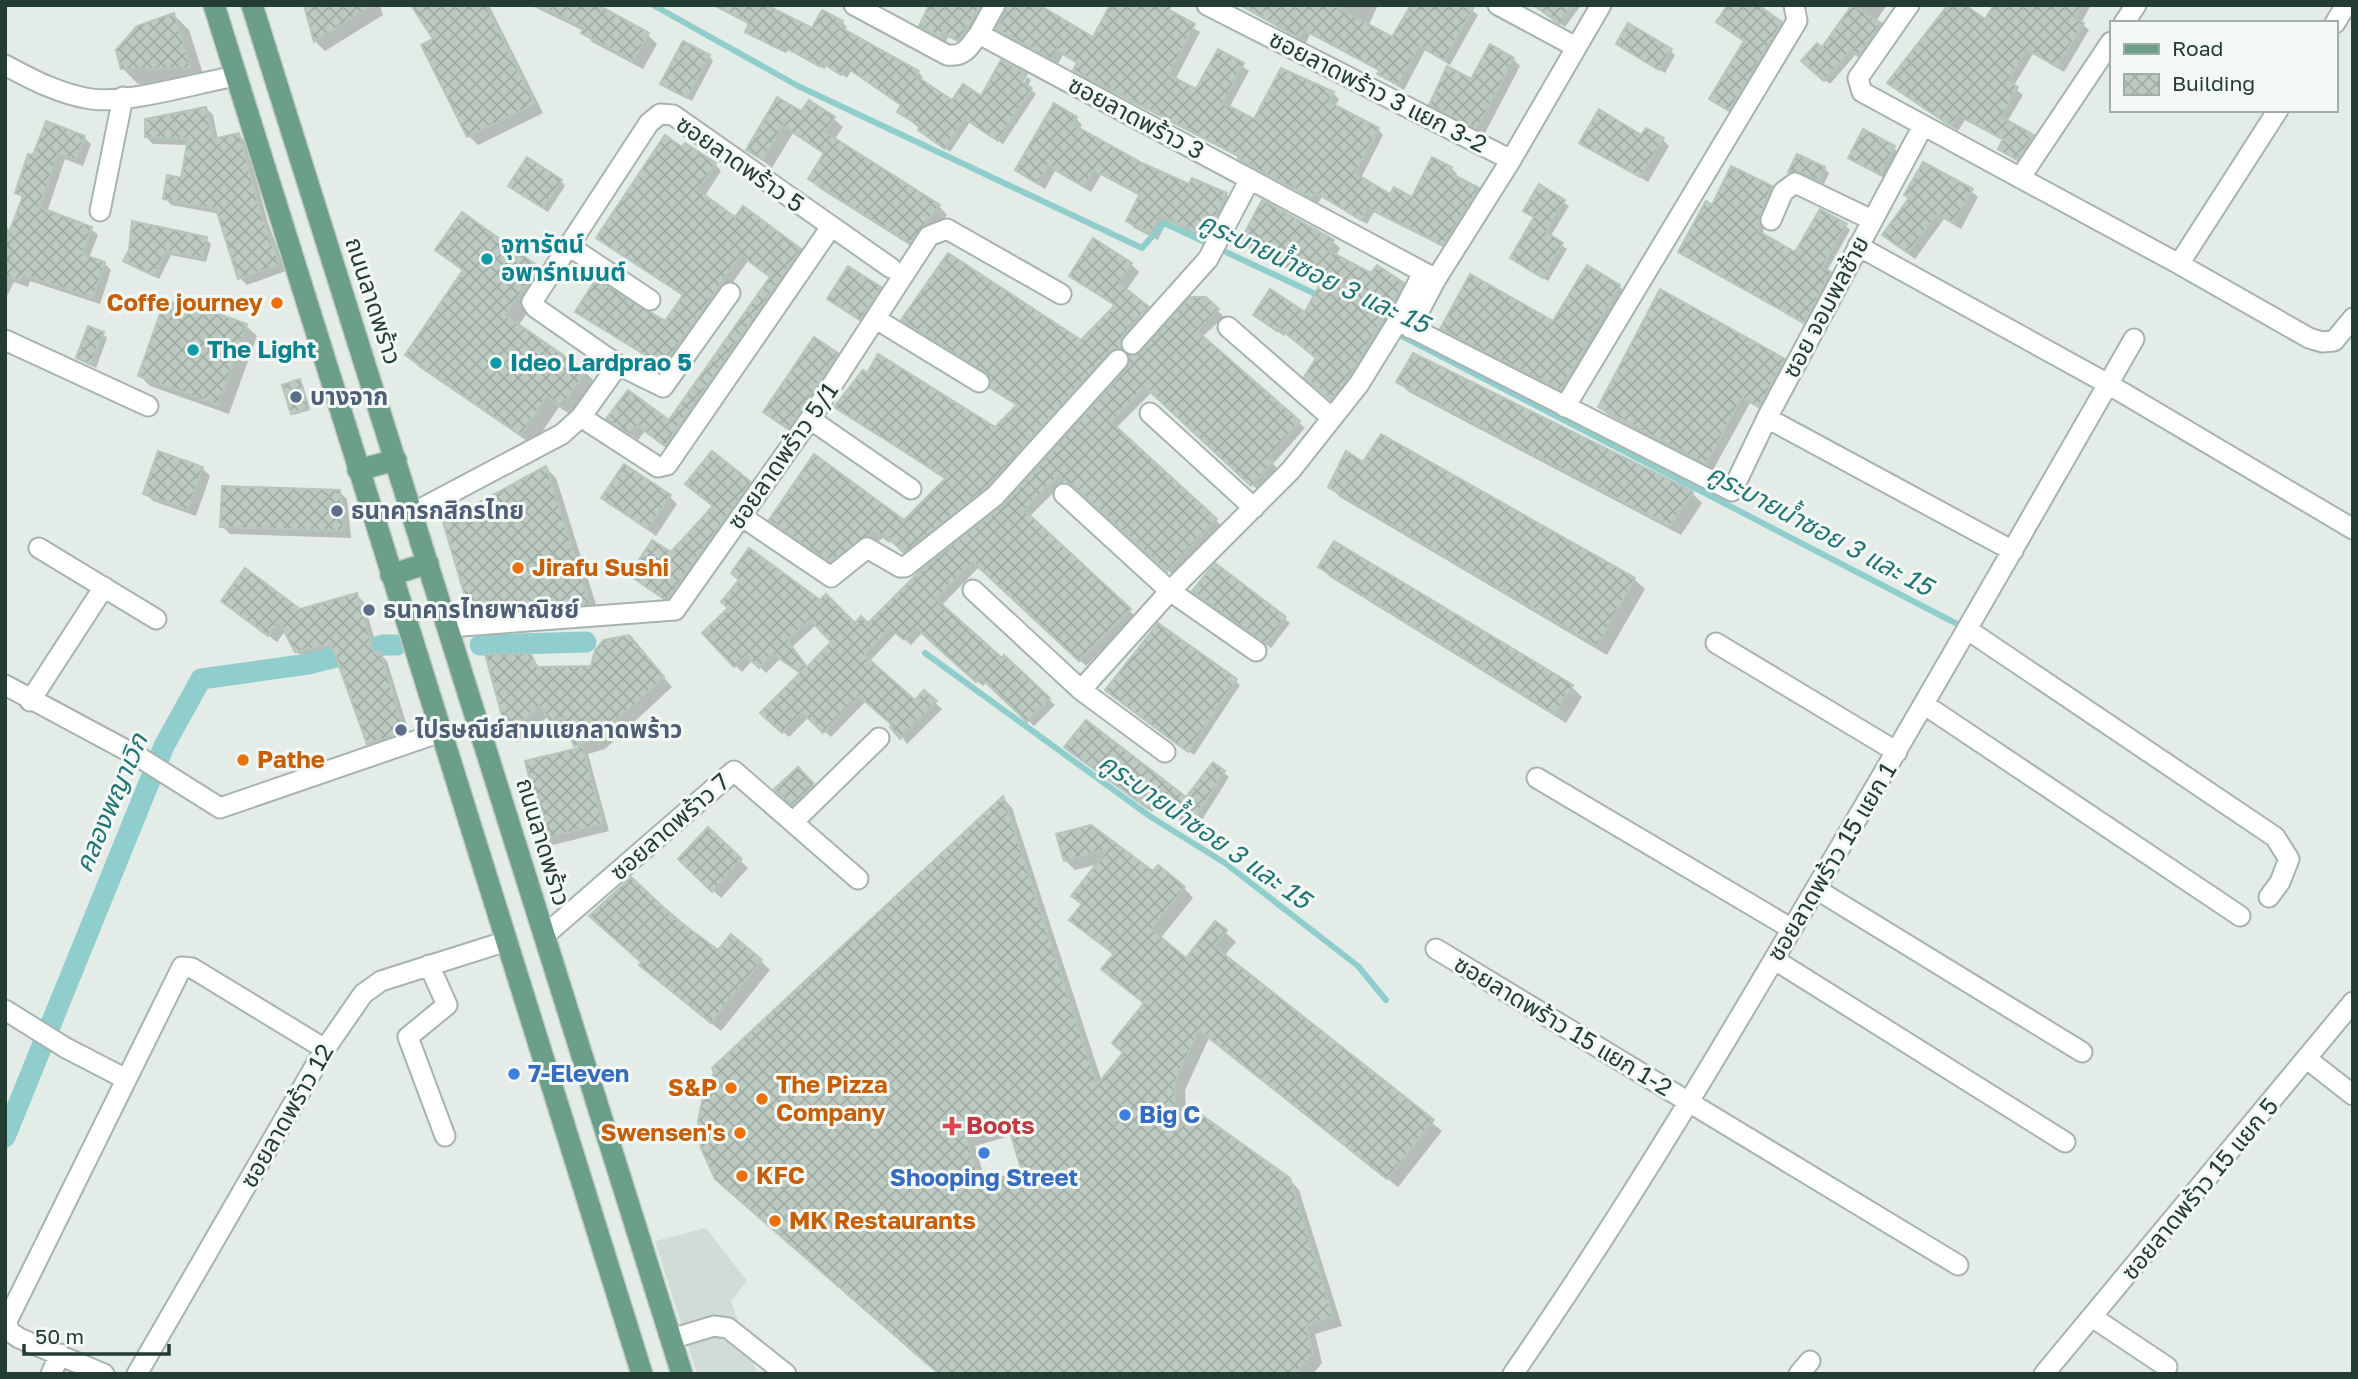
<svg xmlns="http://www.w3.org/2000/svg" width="2358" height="1379" viewBox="0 0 2358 1379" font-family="'Golos Text','Noto Sans Thai',sans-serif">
	<defs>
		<pattern id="building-cross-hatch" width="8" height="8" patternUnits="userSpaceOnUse" patternTransform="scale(1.75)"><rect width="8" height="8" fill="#bccac2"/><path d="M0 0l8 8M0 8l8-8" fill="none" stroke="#a1aea7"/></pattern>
	</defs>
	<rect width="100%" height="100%" fill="#e4ece7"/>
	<path fill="#d2dcd6" d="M706 1228 747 1281 731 1301 757 1374H697L655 1241Z"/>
	<path fill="#0003" fill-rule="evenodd" d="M306 5H380L383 15 325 51 315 41Z
		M413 5H489L543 113 478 145 469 136 435 40Z
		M530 5H596L648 35 657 44 643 69 592 42 584 31Z
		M712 5H762L813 30 842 22 847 27 844 31 918 72 923 77 920 81 953 102 1020 91 1027 77 1031 80 1027 87 1036 94 1003 144 970 122 950 152 904 116 899 111 902 106 852 70 847 78 826 65 825 69 788 50 786 53 752 36 747 31 750 25Z
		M931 5H990L964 45 948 37 946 42 921 26Z
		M1156 5 1200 32 1175 80 1197 91 1218 51 1249 71 1229 108 1255 121 1333 93 1339 99 1335 107 1378 129 1383 135 1361 178 1391 196 1413 199 1451 168 1457 174 1455 178 1478 190 1483 196 1449 250 1374 212 1367 224 1322 197 1318 203 1240 158 1081 76 1075 70 1079 64 1063 55 1058 64 998 29 1094 39Z
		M1238 5H1378L1368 27 1393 40 1465 5 1478 15 1450 65 1425 50 1404 90 1385 79 1381 72 1310 34 1306 43Z
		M1541 5H1581L1565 27 1544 12Z
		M1854 5H1887L1876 21 1885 29 1864 59 1856 54 1830 84 1808 66Z
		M1996 5H2091L2081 23 2089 30 2064 72 2033 54 2013 87 2023 95 2007 122 2039 142 2024 165 2000 149 2004 141 1965 120 1958 131 1889 83 1986 22Z
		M174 15 189 30 206 83 138 84 122 68Z
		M1718 22 1781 23 1788 29 1736 116 1711 99 1745 42Z
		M1623 48 1670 51 1675 55 1665 73Z
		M709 56 713 61 692 101 662 83Z
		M1513 59 1520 66 1484 135 1438 111 1432 104Z
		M778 99 802 113 810 102 834 119 843 127 834 140 939 206 947 215 919 251 819 188 810 179 825 155 793 133 772 168 749 150Z
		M206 108 213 115 218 140 239 135 246 142 268 223 286 271 247 285 240 278 220 214 171 205 165 198 182 180 189 145 153 144 146 137Z
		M1076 118 1082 125 1079 130 1143 165 1190 187 1226 194 1233 201 1213 243 1167 221 1158 240 1134 228 1128 221 1140 196 1101 175 1091 192 1055 171 1045 189 1017 170Z
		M1864 131 1899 152 1886 179 1850 158Z
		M84 137 91 144 83 166 65 159 47 212 91 229 98 235 89 258 104 263 111 270 100 304 30 281 28 287 14 282 5 300V227L12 231 23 199 17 192 34 158Z
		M1642 138 1663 140 1669 146 1648 182 1581 142Z
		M683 150 715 164 721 171 704 197 735 219 800 250 807 257 672 452 645 431 638 440 609 419 669 422 772 278 748 261 670 371 578 311 666 323 684 296 598 238Z
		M1824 168 1829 173 1824 184 1806 176H1795L1791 172Z
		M1731 169 1776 192 1764 221 1763 235 1796 254 1846 226 1850 230 1827 271 1835 278 1809 326 1680 252 1713 207Z
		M561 181 565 186 548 212 515 190Z
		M1540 187 1569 206 1550 237 1567 249 1548 281 1512 258 1535 219 1525 211Z
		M1971 191 1978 197 1961 229 1944 219 1915 259 1891 241Z
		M1263 202 1333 242 1340 248 1335 257 1372 276 1403 284 1409 291 1338 405 1313 383 1317 359 1286 333 1284 336 1256 315 1306 314 1320 286 1251 250 1244 243Z
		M462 215 550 280 518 326 585 372 597 384 574 417 559 407 533 445 419 367 407 355 464 272 437 250Z
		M206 239 211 244 206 262 171 255 159 279 126 261Z
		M1131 264 1139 272 1126 291 1155 316 1130 345 1128 356 1117 360 995 495 913 559 892 539 889 543 883 538 840 569 771 520 905 522 946 480 836 407 996 430 1018 407 992 387V377L903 320 1082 342 1116 307 1071 275Z
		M848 268 888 296 868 326 829 299Z
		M1619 286 1629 296 1571 398 1452 338 1442 328 1554 323Z
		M1205 298 1224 317 1202 337 1305 428 1273 464 1278 469 1258 490 1152 392 1116 428 1222 526 1174 576 1080 491 1065 481 1029 517 1135 616 1086 666 980 566 941 606 1002 660 1005 657 1055 705 1034 726 987 682 983 686 923 632 911 645 897 632 869 662 915 702 924 693 942 709 907 744 894 725 866 701 831 737 809 717 789 737 763 713 802 674 780 659 766 673 753 660 742 672 704 633 730 609 868 625 897 594 900 596 1005 505 1142 354ZM817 624 834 642 808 668 792 647Z
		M206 311 246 326 257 336 229 414 150 386 140 376Z
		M103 334 107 338 96 368 83 362 78 358Z
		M814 339 845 362 796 435 765 412Z
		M1784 360 1791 367 1767 413 1750 403 1713 470 1607 414 1600 407Z
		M300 381 310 410 294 415 293 413Z
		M1398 382 1692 493 1702 503 1681 535 1409 392Z
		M1382 436 1634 579 1645 589 1607 655 1340 497 1330 487 1364 464Z
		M202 468 210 476 196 516 153 501 145 493Z
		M546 468 556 478 599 614 482 623 472 612Z
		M750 483 757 490 676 604 631 575 671 555Z
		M339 492 347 499 351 538 230 534 222 526Z
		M670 497 677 504 656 536 603 498Z
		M1215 566 1290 623 1271 648 1199 596Z
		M1320 566 1572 687 1582 697 1566 723 1330 577Z
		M356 595 364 602 378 652 387 661 411 739 376 751 369 743 335 652 304 659 296 651 286 630 277 642 223 601 300 611Z
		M1161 625 1240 685 1194 755 1107 690 1141 644Z
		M638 647 672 687 605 749 588 754 609 831 553 845 545 837 580 750 570 728 562 730 549 716 517 742 508 733 487 656H530L541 669 592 667Z
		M1071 751 1187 799 1213 764 1229 777 1195 831 1160 801 1152 812Z
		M798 769 818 790 798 809 777 789Z
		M1003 798 1012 808 1102 1082 1125 1054 1146 1004 1115 955 1071 920 1083 905 1073 896 1099 864 1075 870 1065 860 1091 827 1154 874 1184 888 1193 898 1160 939 1187 960 1216 924 1236 942 1224 956 1442 1131 1398 1187 1209 1038 1185 1090 1186 1125 1289 1179 1299 1190 1342 1326 1315 1334 1322 1363 1313 1374H943L727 1189ZM1013 1135 1024 1173 986 1183 975 1146Z
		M708 830 748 868 721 898 680 859Z
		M631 879 718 952 761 961 770 970 721 1031 650 974 643 963Z"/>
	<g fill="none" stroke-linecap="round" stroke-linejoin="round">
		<path stroke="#8fcecd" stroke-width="6" d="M653 5 798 86 1142 248 1164 223 1322 297
			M1373 321 1961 626
			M925 653 1151 817 1225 863 1358 966 1386 1000"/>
		<path stroke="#8fcecd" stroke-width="21" d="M480 645 586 642
			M5 1137 164 746 201 679 308 664 384 645H397"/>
	</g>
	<path fill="url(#building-cross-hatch)" stroke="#b6c6bd" stroke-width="2" fill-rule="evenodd" d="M304 5H373L314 42Z
		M411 5H486L535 104 467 137 421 45 433 39Z
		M537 5H598L649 33 633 61 581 33 584 28Z
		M714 5H766L812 28 822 10 843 21 840 27 919 71 916 76 952 100 963 84 981 96 1001 60 1027 74 1022 82 1032 88 998 141 965 119 945 149 918 130 920 126 897 112 901 105 846 67 841 75 821 62 819 66 783 46 781 50 745 32 749 23Z
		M929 5H981L958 41 942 32 940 37 919 26Z
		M1007 5H1039L1093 37 1110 5H1171L1169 10 1195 24 1169 75 1196 89 1218 49 1244 63 1223 103 1254 119 1281 68 1334 92 1329 102 1379 128 1355 173 1390 194 1394 187 1412 197 1432 157 1452 167 1450 173 1479 188 1443 245 1368 208 1361 220 1315 192 1312 198 1238 159 1239 156 1073 70 1077 63 1057 50 1051 59 996 29Z
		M1241 5H1333L1392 37 1411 5H1475L1444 60 1419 46 1398 85 1377 74 1380 70 1325 41 1304 30 1299 38Z
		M1533 5H1573L1560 24Z
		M1728 5H1758L1782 22 1729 111 1709 99 1744 41 1716 22Z
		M1852 5 1881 23 1858 56 1851 50 1824 81 1801 61 1817 43 1822 47Z
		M1948 5H1965L1985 19 1994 5H2082L2075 18 2084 23 2057 67 2027 49 2008 81 2018 87 2001 117 2034 135 2017 160 1998 149 2003 139 1958 115 1951 126 1887 83Z
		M174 13 191 68 121 69 116 50 137 26Z
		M1628 23 1672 49 1659 70 1616 44Z
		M683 41 710 55 687 98 660 84Z
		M1490 44 1514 58 1477 129 1429 105 1447 66 1471 79Z
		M777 97 801 111 809 100 835 117 825 132 940 205 910 243 808 179 824 153 783 126 763 160 746 150Z
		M1054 103 1077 117 1072 124 1144 164 1189 184 1192 178 1227 193 1206 237 1160 215 1151 234 1126 221 1140 194 1094 170 1084 186 1048 165 1038 184 1015 170Z
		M206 107 213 139 239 133 261 214 280 265 238 279 216 209 163 199 167 175 181 178 188 139 145 137V119Z
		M1599 109 1641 135 1646 128 1664 138 1640 177 1579 143Z
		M46 121 85 136 76 160 58 154 39 207 92 227 82 254 105 262 93 298 23 275 21 281 5 276V243L23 196 15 193 28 154 33 155Z
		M1863 129 1895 146 1880 175 1848 158Z
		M665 135 682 147 685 143 716 163 698 190 735 217 743 206 801 249 665 446 638 426 631 435 606 419 628 390 669 420 770 277 741 255 663 366 575 312 596 279 665 321 683 295 596 238Z
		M1797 154 1825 167 1819 181 1800 172H1788Z
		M527 157 562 180 543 208 508 186Z
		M1923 162 1973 189 1953 223 1937 214 1908 253 1882 235 1909 198 1904 195Z
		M1731 166 1772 186 1760 215 1758 231 1795 252 1820 209 1847 224 1822 267 1831 272 1804 323 1678 252 1706 201 1712 205Z
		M1539 184 1565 200 1546 232 1563 243 1543 278 1510 258 1534 217 1523 211Z
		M1262 200 1334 240 1329 251 1371 273 1377 265 1404 283 1349 377 1331 400 1304 377 1316 358 1279 328 1277 331 1253 315 1270 289 1305 312 1320 284 1242 244V238Z
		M462 212 539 267 505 315 586 371 562 407 547 396 521 435 405 355 463 270 435 250Z
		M132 221 207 237 202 258 166 251 154 276 123 261 129 250Z
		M1093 238 1132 263 1119 283 1149 307 1122 336 1121 348 1109 352 987 487 904 553 883 533 881 536 874 531 830 562 769 520 814 454 904 520 946 478 834 407 863 370 867 373 878 354 995 427 1017 405 990 388V377L985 372 901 320 948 253 1081 340 1115 305 1069 276Z
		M1587 265 1620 285 1561 390 1440 329 1470 274 1553 321Z
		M848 266 881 287 860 320 827 299Z
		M1660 289 1785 359 1759 407 1742 397 1706 464 1598 407Z
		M1190 297H1206L1219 309 1197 331 1300 421 1269 457 1274 461 1251 486 1145 387 1111 422 1217 519 1167 571 1072 485 1058 476 1024 510 1131 609 1079 661 973 562 936 599 1002 658 1004 655 1050 698 1027 722 980 677 976 682 916 628 904 640 890 628 864 655 915 700 924 690 937 701 900 739 890 727 892 725 859 696 823 733 802 712 782 733 760 713 800 673 773 654 759 668 746 656 734 667 702 633 728 608 721 602 739 580 731 573 749 548 820 600 826 594 855 623 861 616 868 623 921 570 1004 504 1127 368 1129 356 1141 352ZM810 620 831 642 807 667 787 640Z
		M165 300 203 314 205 309 247 324 218 405 138 376Z
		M88 326 104 332 91 364 76 358Z
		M814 337 838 353 788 429 763 412Z
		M1413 353 1684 487 1693 492 1670 526 1396 382Z
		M300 379 309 408 291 414 282 385Z
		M1381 434 1635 578 1597 646 1328 487 1346 451 1363 462Z
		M158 451 203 467 188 510 143 494Z
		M712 451 751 482 668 598 664 599 629 575 652 540 671 552 713 506 685 484Z
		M624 464 671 495 648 529 601 498Z
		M546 466 590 604 470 613 443 522Z
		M222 486 340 490 344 531 220 527Z
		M1334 541 1573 685 1555 714 1318 567Z
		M1215 563 1286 617 1266 644 1192 591Z
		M245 568 300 609 357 593 374 653 380 651 405 732 367 744 331 644 295 652 279 621 268 636 221 601Z
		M1158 623 1237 679 1188 752 1105 690Z
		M629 635 664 677 595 740 574 746 564 718 550 721 540 706 507 734 485 654H531L537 667 591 666 595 650 604 640Z
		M1086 720 1186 797 1213 762 1225 771 1189 827 1154 798 1147 808 1064 747Z
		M583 747 603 824 544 838 525 761Z
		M798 767 814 784 792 806 774 789Z
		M1003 796 1097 1085 1123 1053 1112 1043 1144 1003 1101 969 1114 954 1069 920 1082 904 1071 896 1108 849 1064 861 1056 834 1091 825 1153 871 1158 865 1185 887 1151 929 1186 958 1215 921 1227 930 1214 946 1434 1120 1387 1179 1199 1030 1176 1079 1175 1101 1179 1128 1200 1114 1290 1178 1333 1316 1306 1325 1313 1353 1296 1374H939L715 1179 701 1148 698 1122 703 1096 714 1073 712 1068ZM1008 1125 1022 1172 981 1183 966 1136Z
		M708 827 742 859 712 892 678 859Z
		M631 877 676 919 718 950 731 934 762 960 711 1023 639 965 641 962 589 916Z"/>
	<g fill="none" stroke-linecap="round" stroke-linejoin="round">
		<defs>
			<path id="minor" d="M854 5 947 55C965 57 969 47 979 34L1436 279 1511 160 1601 5
				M1207 5 1511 160
				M1498 5 1576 47
				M1909 5 1858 78 1862 92 2179 264 2278 110
				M2124 23 2136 5
				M2335 23 2346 5
				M979 34 995 5
				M5 65C33 80 59 94 91 99 127 104 197 83 236 76
				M2020 178 2111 42
				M100 211 123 97
				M1771 220 1783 192 1795 183 1872 220
				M569 246 650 300
				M1858 246 2108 384 2353 529
				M2179 264 2309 338 2322 342 2334 341 2353 318
				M1423 273 1398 321 1732 491 1767 418 1923 126
				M730 293 663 387 618 365 536 308 532 302 649 123 660 114 673 115 891 268
				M876 319 979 382
				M1228 327 1332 418
				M1410 328 1436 279
				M5 340 148 406
				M1132 344 1208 259 1250 179
				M1565 407 1797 21 1794 5
				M1150 413 1254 508
				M581 417 658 467 667 465 831 227
				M1767 418 2013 551
				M810 419 911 489
				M1064 494 1170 591 1256 651
				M413 513 562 434 581 417 618 365
				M741 516 831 577 867 548 900 567H905L995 496 1118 360
				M39 548 156 619
				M973 590 1081 690 1165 752
				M449 627 675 610 810 419 929 236 947 229 1061 294
				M1968 630 2275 837 2289 859 2280 882 2269 897
				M1716 643 1897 752
				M5 685 139 757 220 808 441 732
				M1081 690 1170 591 1291 470 1359 384 1398 321
				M30 701 104 587
				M1925 705 2240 916
				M1537 778 1792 929
				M793 822 879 738
				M1816 889 2082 1052
				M545 935 734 771 858 879
				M1436 949 1958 1265
				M1775 960 2065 1142
				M429 965 447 1005 408 1037 445 1136
				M5 1010 66 1048 126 1079
				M2307 1059 2353 1095
				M2092 1317 2167 1367
				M671 1339 714 1326 728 1328 786 1374
				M51 1374 60 1354
				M104 1374 19 1338 9 1331 7 1321 182 967 192 968 325 1049
				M137 1374 325 1049 363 994 381 981 507 941
				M1513 1374C1613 1229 1704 1079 1793 927 1909 732 2021 535 2134 339
				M1799 1374 1810 1361
				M2044 1374 2353 1002"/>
			<path id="major" d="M214 5 642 1374
				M252 5 682 1374
				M358 470 396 460
				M391 575 428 563"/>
		</defs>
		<use href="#minor" stroke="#a7b4ad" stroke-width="23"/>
		<use href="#major" stroke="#c2c9c6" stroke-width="24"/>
		<use href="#minor" stroke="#fff" stroke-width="19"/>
		<use href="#major" stroke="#6b9f89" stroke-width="21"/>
	</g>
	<g fill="#0f9aa8" stroke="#f4f9f6" stroke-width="2.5">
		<circle cx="487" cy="259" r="7"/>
		<circle cx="193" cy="350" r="7"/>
		<circle cx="496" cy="363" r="7"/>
	</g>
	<g fill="#e8710a" stroke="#f4f9f6" stroke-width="2.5">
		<circle cx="277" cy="303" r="7"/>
		<circle cx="518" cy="568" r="7"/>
		<circle cx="243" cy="760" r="7"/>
		<circle cx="731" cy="1088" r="7"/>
		<circle cx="762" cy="1099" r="7"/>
		<circle cx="740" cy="1133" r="7"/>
		<circle cx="742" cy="1176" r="7"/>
		<circle cx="775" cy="1221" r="7"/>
	</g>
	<g fill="#5c6f8a" stroke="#f4f9f6" stroke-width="2.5">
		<circle cx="296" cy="397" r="7"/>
		<circle cx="337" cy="511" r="7"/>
		<circle cx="369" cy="610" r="7"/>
		<circle cx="401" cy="730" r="7"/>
	</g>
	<g fill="#3f7fe0" stroke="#f4f9f6" stroke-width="2.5">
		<circle cx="514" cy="1074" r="7"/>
		<circle cx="1125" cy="1115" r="7"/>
		<circle cx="984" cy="1153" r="7"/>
	</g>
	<path fill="#e0444e" stroke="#f4f9f6" stroke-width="2.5" d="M948.5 1115.5h7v7h7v7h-7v7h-7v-7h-7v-7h7z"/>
	<g text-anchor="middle" stroke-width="6" stroke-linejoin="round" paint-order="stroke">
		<g font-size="24" fill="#243d32" stroke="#f4f9f6">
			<text transform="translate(1378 92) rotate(27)" y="8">ซอยลาดพร้าว 3 แยก 3-2</text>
			<text transform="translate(1136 118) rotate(28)" y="8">ซอยลาดพร้าว 3</text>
			<text transform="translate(740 164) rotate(35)" y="8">ซอยลาดพร้าว 5</text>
			<text transform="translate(373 301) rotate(72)" y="8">ถนนลาดพร้าว</text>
			<text transform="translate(1826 307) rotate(-62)" y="8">ซอย จอมพลซ้าย</text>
			<text transform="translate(783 456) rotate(-55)" y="8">ซอยลาดพร้าว 5/1</text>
			<text transform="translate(670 827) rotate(-41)" y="8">ซอยลาดพร้าว 7</text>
			<text transform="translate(543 842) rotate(73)" y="8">ถนนลาดพร้าว</text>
			<text transform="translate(1832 862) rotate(-59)" y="8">ซอยลาดพร้าว 15 แยก 1</text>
			<text transform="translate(1563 1026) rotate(31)" y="8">ซอยลาดพร้าว 15 แยก 1-2</text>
			<text transform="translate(287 1116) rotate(-60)" y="8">ซอยลาดพร้าว 12</text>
			<text transform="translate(2200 1189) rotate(-50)" y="8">ซอยลาดพร้าว 15 แยก 5</text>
		</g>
		<g font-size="24" font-weight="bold" fill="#0d838f" stroke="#f4f9f6" text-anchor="start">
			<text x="501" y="253">จุฑารัตน์<tspan x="501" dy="28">อพาร์ทเมนต์</tspan></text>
			<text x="207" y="358">The Light</text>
			<text x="510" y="371">Ideo Lardprao 5</text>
		</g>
		<g font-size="24" font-weight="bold" fill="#c56008" stroke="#f4f9f6" text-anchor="start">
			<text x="263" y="311" text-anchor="end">Coffe journey</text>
			<text x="532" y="576">Jirafu Sushi</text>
			<text x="257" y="768">Pathe</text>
			<text x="776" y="1093">The Pizza<tspan x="776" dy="28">Company</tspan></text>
			<text x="717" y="1096" text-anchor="end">S&amp;P</text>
			<text x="726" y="1141" text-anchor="end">Swensen's</text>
			<text x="756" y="1184">KFC</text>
			<text x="789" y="1229">MK Restaurants</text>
		</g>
		<g font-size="24" font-weight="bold" fill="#4e5e75" stroke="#f4f9f6" text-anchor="start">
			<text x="310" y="405">บางจาก</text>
			<text x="351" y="519">ธนาคารกสิกรไทย</text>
			<text x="383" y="618">ธนาคารไทยพาณิชย์</text>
			<text x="415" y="738">ไปรษณีย์สามแยกลาดพร้าว</text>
		</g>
		<g font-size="24" font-weight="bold" fill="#366cbe" stroke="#f4f9f6" text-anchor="start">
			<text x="528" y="1082">7-Eleven</text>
			<text x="1139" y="1123">Big C</text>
			<text x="984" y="1186" text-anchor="middle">Shooping Street</text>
		</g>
		<g font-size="24" font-weight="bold" fill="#be3a42" stroke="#f4f9f6" text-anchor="start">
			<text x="966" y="1134">Boots</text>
		</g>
		<g font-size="26" font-style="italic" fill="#227575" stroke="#f4f9f6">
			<text transform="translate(1314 273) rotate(25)" y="9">คูระบายน้ำซอย 3 และ 15</text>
			<text transform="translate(1820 530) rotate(28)" y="9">คูระบายน้ำซอย 3 และ 15</text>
			<text transform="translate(111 803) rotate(-67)" y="9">คลองพญาเวิก</text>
			<text transform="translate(1205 831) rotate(35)" y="9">คูระบายน้ำซอย 3 และ 15</text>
		</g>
	</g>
	<rect width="2358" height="1379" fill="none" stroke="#243d32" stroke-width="14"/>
	<rect x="2110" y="21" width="228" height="91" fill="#f4f9f6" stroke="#a1aea8" stroke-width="2"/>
	<rect x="2124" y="44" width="35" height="10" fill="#6b9f89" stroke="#a1aea8" stroke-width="2"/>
	<text x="2172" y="56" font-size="21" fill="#243d32">Road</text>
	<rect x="2124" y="74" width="35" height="21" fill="url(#building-cross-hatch)" stroke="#a1aea8" stroke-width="2"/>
	<text x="2172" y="91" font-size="21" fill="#243d32">Building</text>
	<path d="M24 1344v10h145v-10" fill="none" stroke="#243d32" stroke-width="3.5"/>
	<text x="35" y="1344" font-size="21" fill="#243d32" stroke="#f4f9f6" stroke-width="5" paint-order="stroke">50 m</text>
</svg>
